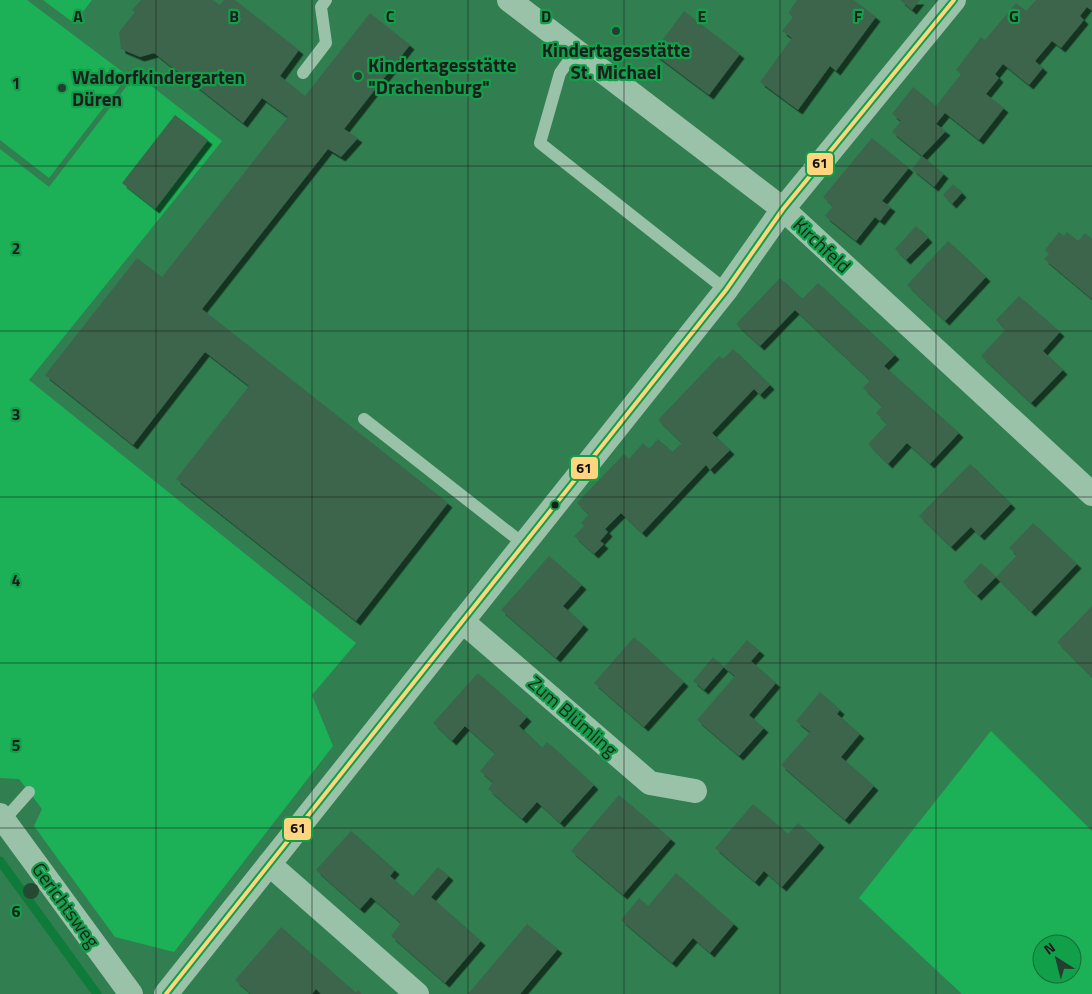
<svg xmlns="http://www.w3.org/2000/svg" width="1092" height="994" viewBox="0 0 1092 994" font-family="'Titillium Web',sans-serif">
	<defs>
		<filter id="shadow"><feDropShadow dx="4.5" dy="4.5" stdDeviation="0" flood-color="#0009"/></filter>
	</defs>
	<rect width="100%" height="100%" fill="#317f50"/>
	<path fill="#1cb156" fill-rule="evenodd" d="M0 0H27L128 76 49 178 0 140Z
		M43 0H92L74 23Z
		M136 74 222 141 29 380 356 643 312 695 333 746 174 952 115 937 34 826 42 809 19 779 0 778V149L49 187Z
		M991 731 1092 831V994H962L859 898ZM1042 944H1072V974H1042Z"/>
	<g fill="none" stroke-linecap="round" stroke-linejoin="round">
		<path stroke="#0e7b3a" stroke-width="9" d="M0 861 97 994"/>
	</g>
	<path fill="#3c654c" filter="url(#shadow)" d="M141 0H213L220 5 224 0H235L299 50 280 76 305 96 370 13 410 45 344 129 358 138 341 157 328 149 202 309 448 503 356 621 176 479 249 386 205 352 133 445 45 375 137 258 162 277 288 117 262 98 243 123 154 53 140 57 121 49 119 32 135 12 132 10Z
		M797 0H854L876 17 836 71 830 66 798 110 760 82 792 38 782 31 793 17 788 13Z
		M900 0H920L912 10Z
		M1036 0H1092V11L1087 7 1080 16 1084 20 1061 48 1052 41 1035 61 1043 68 1029 85 1003 64 995 74 999 78 986 94 1004 108 979 140 945 113 936 124 946 131 922 156 892 132 901 121 892 114 913 87 936 106 961 74 956 70 981 37 985 40 1016 3 1026 11Z
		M684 11 740 54 709 95 653 53Z
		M175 115 208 140 155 209 122 183Z
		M872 138 909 168 882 201 891 207 880 221 875 217 856 241 825 216 833 206 823 197Z
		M922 156 944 174 934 187 912 169Z
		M953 184 962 193 952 204 943 195Z
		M916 226 928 238 906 260 895 249Z
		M1059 232 1064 236 1067 232 1078 241 1085 233 1092 239V299L1044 259 1049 254 1045 250Z
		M948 241 986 277 945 321 907 285Z
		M780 278 802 299 818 283 895 355 884 366 959 433 930 464 907 443 888 464 868 444 887 424 876 413 882 406 863 388 870 380 795 310 760 346 736 324Z
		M1019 296 1060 332 1043 351 1063 370 1031 403 981 356 1005 330 996 320Z
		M733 349 770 385 760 395 754 389 712 433 730 450 710 470 706 465 642 533 621 513 605 529 608 532 600 541 604 544 594 554 574 536 584 526 581 523 589 514 577 503 624 454 629 459 643 443 649 449 658 439 672 452 682 443 658 420 719 356 723 359Z
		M970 464 1011 504 980 536 971 527 951 547 919 516Z
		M1033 523 1077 564 1031 612 996 577 977 596 963 582 981 563 996 577 1017 555 1009 548Z
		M549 556 582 585 563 606 584 625 556 658 501 610Z
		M1092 606V677L1057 642Z
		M634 637 684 682 644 727 594 683Z
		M747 640 760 651 751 661 776 683 749 715 764 728 739 756 697 720 735 676 724 667 704 690 693 681 713 657 724 667Z
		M478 673 527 717 519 726 542 748 547 742 594 785 560 823 537 802 522 819 488 789 493 782 480 771 495 753 465 726 452 741 433 723Z
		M820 692 840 710 837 714 860 734 841 757 874 786 845 820 781 765 810 732 796 721Z
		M619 795 671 839 623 895 571 851Z
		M753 804 788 834 798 823 820 843 782 887 764 871 755 882 715 848Z
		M351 831 395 870 390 876 413 896 438 867 449 876 431 897 481 941 445 983 391 936 401 923 371 897 360 909 316 870Z
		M676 873 734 924 710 953 693 938 672 963 621 920 639 898 648 906Z
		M527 924 558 949 520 994H468Z
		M281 927 356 993 358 990 362 994H321L316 989 312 994H251L235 980Z"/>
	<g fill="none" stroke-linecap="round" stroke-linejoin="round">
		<path stroke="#99c2a9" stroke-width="12" d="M575 52 560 73 540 143 726 290
			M303 73 326 43 321 7 326 0
			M364 419 525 545
			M4 820 29 792"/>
		<path stroke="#99c2a9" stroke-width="24" d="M509 0 783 209 1092 494
			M462 621 650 783 695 791
			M0 815 131 994
			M269 864 417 994
			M166 994 726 290 783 209 954 0"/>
		<defs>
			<path id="bus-1" d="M166 994 726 290 783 209 954 0"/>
		</defs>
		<use href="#bus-1" stroke="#119f4a" stroke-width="8"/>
		<use href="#bus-1" stroke="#ffd580" stroke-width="4"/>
	</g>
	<circle fill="#254933" cx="31" cy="891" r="8"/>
	<path fill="none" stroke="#1d1d1d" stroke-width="1" stroke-opacity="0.55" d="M156 0V994M312 0V994M468 0V994M624 0V994M780 0V994M936 0V994M0 166H1092M0 331H1092M0 497H1092M0 663H1092M0 828H1092"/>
	<g fill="#243f2f" stroke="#119f4a" stroke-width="2">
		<circle cx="616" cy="31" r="5"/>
		<circle cx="358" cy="76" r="5"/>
		<circle cx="62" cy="88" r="5"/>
	</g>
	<circle fill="#1d1d1d" stroke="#119f4a" stroke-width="2" cx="555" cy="505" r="4.5"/>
	<g text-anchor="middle" stroke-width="4.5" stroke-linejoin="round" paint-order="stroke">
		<g font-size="19" font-weight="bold" fill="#1d1d1d" stroke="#119f4a" text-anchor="start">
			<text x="616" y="57" text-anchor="middle">Kindertagesstätte<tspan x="616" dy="22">St. Michael</tspan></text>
			<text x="368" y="72">Kindertagesstätte<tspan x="368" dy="22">"Drachenburg"</tspan></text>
			<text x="72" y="84">Waldorfkindergarten<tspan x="72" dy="22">Düren</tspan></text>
		</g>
		<g font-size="19" fill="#1d1d1d" stroke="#119f4a">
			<text transform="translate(822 245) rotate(43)" y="7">Kirchfeld</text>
			<text transform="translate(573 716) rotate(41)" y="7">Zum Blümling</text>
			<text transform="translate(66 905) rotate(54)" y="7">Gerichtsweg</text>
		</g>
	</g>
	<g font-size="16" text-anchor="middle" font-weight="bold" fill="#1d1d1d" stroke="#119f4a" stroke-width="4.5" stroke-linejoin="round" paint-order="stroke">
		<text x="78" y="22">A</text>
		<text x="234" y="22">B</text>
		<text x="390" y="22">C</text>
		<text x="546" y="22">D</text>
		<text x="702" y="22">E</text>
		<text x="858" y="22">F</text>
		<text x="1014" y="22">G</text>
		<text x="16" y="89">1</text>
		<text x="16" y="254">2</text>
		<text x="16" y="420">3</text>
		<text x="16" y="586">4</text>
		<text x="16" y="751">5</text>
		<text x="16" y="917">6</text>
	</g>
	<g stroke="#119f4a" stroke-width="2">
		<rect x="806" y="152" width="28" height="24" rx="5" fill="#ffd580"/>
		<rect x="570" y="456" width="29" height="24" rx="5" fill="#ffd580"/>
		<rect x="283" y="817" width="29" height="24" rx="5" fill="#ffd580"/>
	</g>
	<g font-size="14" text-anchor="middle" font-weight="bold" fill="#111">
		<text x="820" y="168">61</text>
		<text x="584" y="473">61</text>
		<text x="298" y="833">61</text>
	</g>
	<g transform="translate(1057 959) rotate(324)"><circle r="24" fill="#119f4a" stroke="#166b38"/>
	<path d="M0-4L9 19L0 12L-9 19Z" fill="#243f2f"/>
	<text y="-8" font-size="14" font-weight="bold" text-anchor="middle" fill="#1d1d1d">N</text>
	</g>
</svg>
